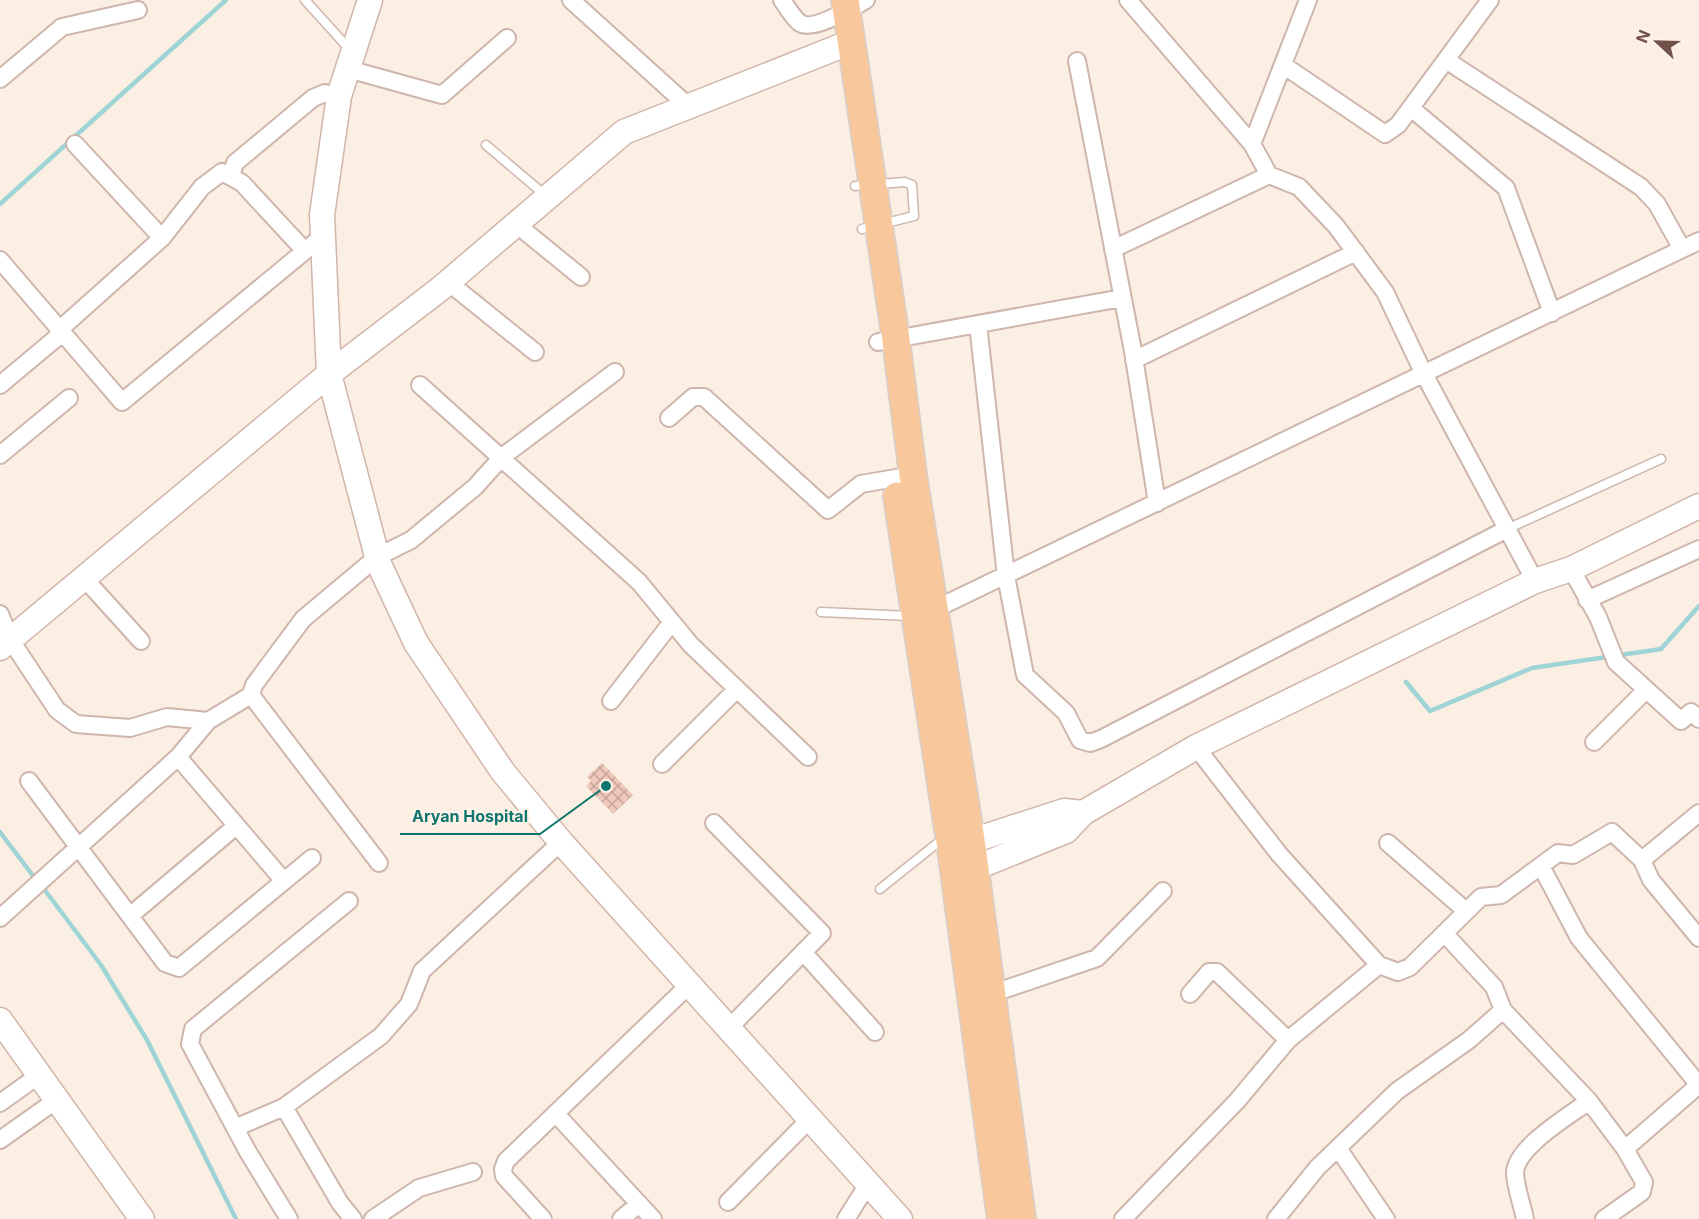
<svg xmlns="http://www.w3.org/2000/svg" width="1699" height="1219" viewBox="0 0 1699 1219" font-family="Inter,sans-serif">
	<defs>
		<pattern id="building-cross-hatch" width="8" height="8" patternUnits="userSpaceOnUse" patternTransform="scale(1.5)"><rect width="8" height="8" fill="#efc8bb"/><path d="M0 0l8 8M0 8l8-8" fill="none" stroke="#c6a59a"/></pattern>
	</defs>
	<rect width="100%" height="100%" fill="#fbeee2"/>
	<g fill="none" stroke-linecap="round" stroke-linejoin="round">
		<path stroke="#9ed4d5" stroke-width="4.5" d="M0 204 226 0
			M1406 682 1430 711 1532 668 1661 649 1699 606
			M0 832 34 877
			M44 889 101 965 147 1040 236 1219"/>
	</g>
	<path fill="url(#building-cross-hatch)" d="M602 763 633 795 613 814 586 786 591 781 587 777Z"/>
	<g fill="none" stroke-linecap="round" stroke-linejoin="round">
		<defs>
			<path id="lane" d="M305 0 351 51
				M486 145 545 195
				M855 186 905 182 912 185 914 216 862 229
				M1507 529 1661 459
				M821 612 910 616
				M880 889 945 837"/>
			<path id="street" d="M571 0 688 106
				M782 0C787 7 793 18 800 23 813 32 853 7 866 0
				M1128 0 1252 144 1269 175
				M1446 60 1641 187 1657 204 1682 249
				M1077 61 1133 351 1157 503
				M1283 65 1385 134 1398 125 1490 0
				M348 69 442 95 507 38
				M0 79 62 27 138 10
				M1411 108 1506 188 1552 313
				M75 144 162 238
				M1252 144 1308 0
				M231 176 235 163 313 98 325 93 339 96
				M516 224 581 277
				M1113 249 1269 175 1299 187 1336 226 1385 292 1424 374 1535 581
				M0 260 122 402 323 236
				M448 282 535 352
				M978 324 1006 576 1025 675 1066 713 1080 740 1090 743 1101 739 1507 529
				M58 331 162 238 202 187 222 172 242 183 305 251
				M878 342 1122 298
				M1134 360 1356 252
				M0 385 61 334
				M420 385 639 582 691 645 808 757
				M669 418 693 397H704L828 510 861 484 913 475
				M0 455 69 398
				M1571 569 1598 617 1616 662 1681 721 1691 712 1699 719
				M84 578 141 641
				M1587 600 1699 549
				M927 613 1699 241
				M0 614 10 639 57 710 76 724 130 728 167 717 208 721
				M611 701 672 622
				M1594 742 1646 690
				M1196 747 1279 854 1379 965 1398 972 1410 967 1481 897 1501 895 1558 853 1573 855 1612 832 1642 860 1651 880 1699 938
				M178 757 283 880
				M662 764 737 689
				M29 781 165 963 179 968 312 858
				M714 823 822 933 728 1029
				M1388 843 1466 911
				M1642 860 1699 813
				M379 863 251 695 254 685 303 619 377 557 411 540 475 487 502 457 615 372
				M1541 866 1579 938 1694 1079 1696 1085 1693 1090 1625 1149
				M131 915 236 826
				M0 918 178 757 208 721 251 695
				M1444 933 1494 987 1503 1010 1589 1101C1569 1116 1514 1148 1515 1174 1516 1188 1522 1205 1525 1219
				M803 952 875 1032
				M1190 994 1209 972H1217L1288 1040
				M985 996 1097 958 1163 891
				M1589 1101 1625 1149 1644 1182 1642 1192 1604 1219
				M0 1103 39 1075
				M284 1107 340 1203 353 1219
				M556 1114 653 1219
				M235 1128 284 1107 381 1036 409 1004 422 971 561 842
				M0 1140 58 1099
				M1338 1148 1386 1219
				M728 1202 809 1120
				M289 1219 248 1152 190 1044 193 1029 349 901
				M373 1219 419 1188 473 1172
				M543 1219 504 1176 503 1169 506 1161 689 985
				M621 1219 639 1204
				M846 1219 868 1184
				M1123 1219 1237 1101 1288 1040 1379 965
				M1276 1219 1317 1168 1397 1091 1469 1040 1503 1010"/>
			<path id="secondary" d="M370 0 339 96 322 215 329 374 379 564 416 643 503 772 561 842 900 1219
				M0 648 329 374 440 289 624 132 851 42
				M953 847 1064 811 1083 813
				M956 873 975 868 1066 831 1083 813 1196 747 1535 581 1571 569 1699 506
				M0 1020 142 1219"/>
			<path id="primary" d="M845 0 896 340 913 475 971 840 1022 1219
				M897 496 951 848 1001 1219"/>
		</defs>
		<use href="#lane" stroke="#ceb6ac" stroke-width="11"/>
		<use href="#street" stroke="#ceb6ac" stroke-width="20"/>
		<use href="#secondary" stroke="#d1b5a9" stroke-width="27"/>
		<use href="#primary" stroke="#d7cfcc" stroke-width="30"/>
		<use href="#lane" stroke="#fff" stroke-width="8"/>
		<use href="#street" stroke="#fff" stroke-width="16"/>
		<use href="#secondary" stroke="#fff" stroke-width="24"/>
		<use href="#primary" stroke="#f8c89c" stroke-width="27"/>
	</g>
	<path fill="none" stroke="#0f766e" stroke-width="2" d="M606 786L540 834H400"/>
	<circle fill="#0f766e" stroke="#fef2e8" stroke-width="2" cx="606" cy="786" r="6"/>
	<g font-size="16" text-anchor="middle" font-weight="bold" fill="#0f766e" stroke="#fef2e8" stroke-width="4.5" stroke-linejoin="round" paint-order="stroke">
		<text x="470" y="822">Aryan Hospital</text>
	</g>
	<g transform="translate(1657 42) rotate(292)" stroke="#fef2e8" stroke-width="4.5" paint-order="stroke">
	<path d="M0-4.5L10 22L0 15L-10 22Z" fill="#71524a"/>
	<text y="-9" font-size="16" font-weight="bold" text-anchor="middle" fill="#71524a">N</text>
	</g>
</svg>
